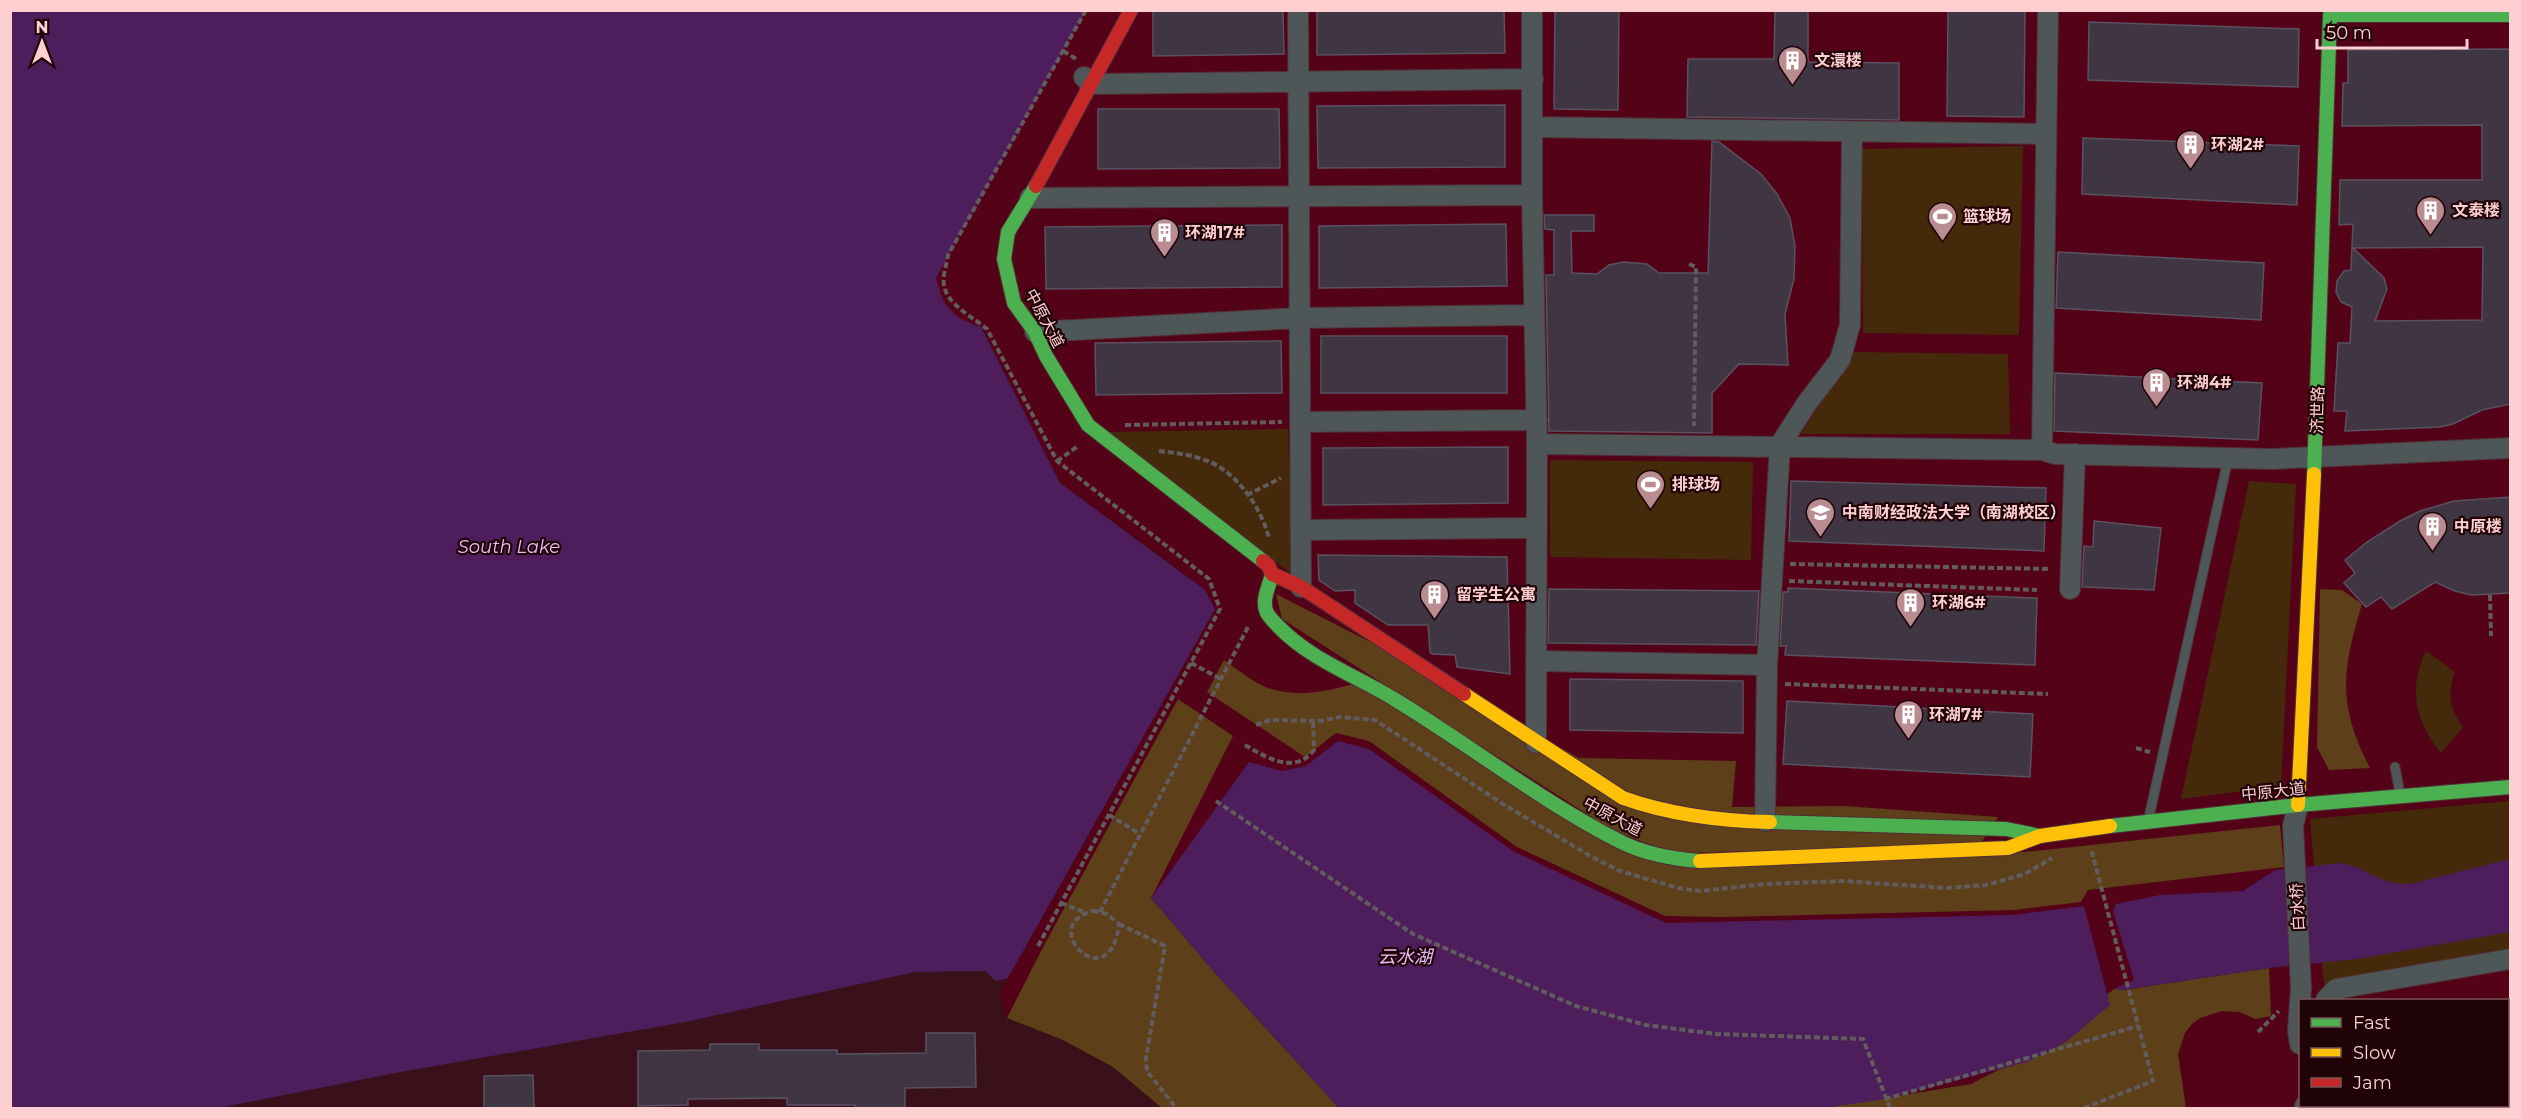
<svg xmlns="http://www.w3.org/2000/svg" width="2521" height="1119" viewBox="0 0 2521 1119" font-family="Montserrat,'Noto Sans SC',sans-serif">
	<rect width="100%" height="100%" fill="#3a111b"/>
	<path fill="#530218" fill-rule="evenodd" d="M1086 11H2510V1108H1162L1113 1067 1063 1040 1007 1018 999 995 1215 609 1205 590 1060 483 981 328 963 321 942 303 936 277ZM2300 1000H2508V1106H2300Z"/>
	<path fill="#442a0b" d="M2023 146 2019 335 1863 333 1862 149Z
		M1851 352 2008 354 2010 434H1801Z
		M1288 429 1292 574 1103 432Z
		M1550 460 1753 462 1751 560 1550 557Z
		M2249 481 2296 484 2281 786 2181 799Z
		M2426 651 2455 672C2447 693 2450 710 2463 727L2441 753C2415 722 2408 688 2426 651Z
		M2510 801V951L2324 985 2310 819Z"/>
	<path fill="#5d3f19" d="M2320 589 2342 590 2362 604C2342 670 2337 705 2370 768L2329 770 2317 747Z
		M1276 594 1378 646 1579 758 1736 761 1732 807 1844 806 1998 817 1979 846 1672 853 1612 830 1282 619Z
		M1224 660C1235 668 1247 677 1259 684 1291 700 1325 692 1357 683L1630 853 2024 852 2280 825 2284 867 2088 890 2081 902 2014 910 1724 917 1665 916 1517 847 1369 741 1336 733 1305 757 1207 692Z
		M1178 699 1233 736 1151 898 1216 974 1339 1108H1162L1113 1067 1063 1040 1007 1018 1041 951Z
		M2269 968 2271 1016 2255 1019 2240 1012 2222 1011 2200 1018 2192 1024 2185 1033 2178 1054 2186 1108H1824L1971 1084 2045 1046 2114 989 2123 990Z"/>
	<path fill="#4d1d5c" d="M10 11H1086L936 278C944 308 950 316 981 327L1060 483 1205 590 1215 609 1008 978 996 981 985 971 915 972 685 1022 395 1073 218 1108H11Z
		M1338 741 1369 749 1513 851 1666 923 2011 915 2084 906 2110 1005 2066 1042 2027 1062 1885 1099 1824 1108H1339L1216 974 1151 898 1249 762 1282 771 1306 766Z
		M2510 859V932L2357 959 2269 968 2123 990 2114 989 2134 980 2113 911 2116 904 2160 895 2243 891 2275 870 2342 863C2370 869 2379 885 2410 884Z"/>
	<path fill="#403543" stroke="#5a5161" stroke-width="1.5" fill-rule="evenodd" d="M1153 10H1283L1284 54 1153 56Z
		M1317 10H1504L1505 53 1317 55Z
		M1555 10H1619L1618 110 1554 109Z
		M1775 10H1808V62L1899 63V120L1687 117 1688 59H1774Z
		M1948 10H2025L2024 117 1947 116Z
		M2089 22 2299 29 2298 87 2088 80Z
		M2511 49V404L2482 410 2453 424 2440 427 2345 431 2347 411H2334L2338 343H2350L2352 307 2341 302 2336 292 2337 281 2344 271 2351 270 2353 224 2339 225 2340 180H2482V125L2342 126 2343 83H2348V50ZM2483 247 2482 320 2375 321 2387 289 2384 278 2353 248Z
		M1505 105V167L1318 168 1317 106Z
		M1098 109H1279L1280 168 1098 169Z
		M2083 138 2299 146 2297 205 2082 194Z
		M1712 141 1719 142 1761 174 1777 194 1790 218 1795 246 1794 279 1785 314 1788 365 1739 364 1712 393V433L1549 431 1546 275H1554V230L1545 229 1544 215H1594V231H1571L1572 273 1597 274 1609 265 1624 262 1647 264 1659 273H1708Z
		M1506 224 1507 286 1319 288V226Z
		M1282 225V287L1046 289 1045 227Z
		M2058 252 2264 263 2261 320 2056 308Z
		M1321 336H1507V393H1321Z
		M1281 341 1282 393 1096 395 1095 343Z
		M2055 373 2262 383 2258 440 2054 431Z
		M1508 447V503L1323 505V448Z
		M1791 481 2046 488 2044 551 1789 541Z
		M2511 497V593L2471 595 2455 591 2435 582 2392 609 2381 597 2366 607 2344 583 2355 573 2345 560 2367 542 2400 521 2420 511 2454 501Z
		M2094 521 2161 528 2154 590 2082 587 2084 546 2093 547Z
		M1318 555 1507 557 1510 674 1457 667 1455 655 1432 654 1430 652 1428 625H1388L1355 603V590L1335 591 1319 580Z
		M1788 588 2037 598 2035 665 1785 655 1786 646H1780L1783 592H1788Z
		M1549 589 1759 591 1756 645 1548 643Z
		M1570 679 1743 681V733L1570 730Z
		M1787 701 2033 714 2030 777 1783 764Z
		M926 1033H975L976 1087 905 1088V1108H855V1105H787V1098L688 1099V1105L638 1106V1051L710 1050V1044H759V1050H837V1054L926 1053Z
		M533 1075 534 1108H484V1076Z"/>
	<g fill="none" stroke-linecap="round" stroke-linejoin="round">
		<defs>
			<path id="lane" d="M2395 767 2400 794
				M2149 817 2228 459"/>
			<path id="street" d="M1298 10 1301 587
				M1532 10V195L1537 444 1536 743
				M1084 77 1091 84 1533 79
				M1533 127 2045 134
				M1030 198 1532 195
				M1035 332 1300 318 1534 315
				M1301 422 1537 420
				M1537 444 2042 450 2055 454 2272 459 2510 448
				M2042 450 2048 10
				M1301 530 1537 528
				M2070 589 2075 454
				M1536 661 1767 665
				M2298 805 2293 826 2301 988 2298 1031 2300 1044
				M1765 821 1767 665 1780 445 1807 403 1840 360 1850 325 1852 132
				M2326 1000 2336 989 2510 959
				M2305 1106 2306 1108"/>
			<path id="fast" d="M2330 15H2510
				M1036 186 1008 232 1004 259 1014 303 1035 332 1046 356 1088 425 1263 561
				M2314 474 2330 15
				M1272 574C1269 587 1261 601 1267 613 1270 618 1275 623 1279 627 1311 660 1355 675 1394 699 1470 745 1542 802 1621 842 1645 854 1673 859 1700 861
				M1770 822 2006 829 2040 836
				M2110 826 2298 805 2510 787"/>
			<path id="slow" d="M1464 694 1623 798C1671 815 1719 821 1770 822
				M2298 805 2314 474
				M1700 861 2008 848 2040 836 2110 826"/>
			<path id="jam" d="M1036 186 1131 10
				M1263 561 1268 565 1272 574 1301 587 1464 694"/>
		</defs>
		<use href="#lane" stroke="#522f36" stroke-width="11"/>
		<use href="#street" stroke="#522f36" stroke-width="22"/>
		<use href="#fast" stroke="#522f36" stroke-width="16"/>
		<use href="#slow" stroke="#522f36" stroke-width="16"/>
		<use href="#jam" stroke="#522f36" stroke-width="16"/>
		<path stroke="#625c5e" stroke-width="4" stroke-dasharray="6 3" stroke-linecap="butt" d="M1063 51 1078 60
			M1689 264 1696 267 1694 426
			M1125 425 1282 422
			M1159 451C1175 453 1195 455 1210 462 1239 475 1261 508 1269 538
			M1057 461 1078 446
			M1247 495 1281 478
			M1790 564 2050 569
			M1789 581 2037 590
			M2490 595 2491 636
			M1191 663 1221 679
			M1785 684 2048 694
			M1256 725 1270 720 1320 721 1340 717 1375 720 1503 804 1592 857 1620 871 1678 888 1700 891 1765 884 1843 881 1946 888 1986 885 2025 874 2052 858
			M1245 745C1267 758 1295 775 1314 750L1313 721
			M2136 748 2150 752
			M1216 801 1413 934 1576 1006 1646 1025 1716 1034 1863 1039 1890 1108
			M1109 815 1140 834
			M1061 903 1086 913
			M1093 911 1107 914 1119 924C1110 1001 1035 925 1093 911Z
			M1100 912 1249 625
			M1119 924 1165 946 1146 1058 1147 1071 1176 1108
			M1038 946 1220 609 1209 579 1057 461 987 329C973 317 947 305 944 285 942 276 947 264 948 255L1086 10
			M2258 1032 2279 1011
			M1885 1099 2138 1026
			M2084 1108 2153 1081 2091 849"/>
		<use href="#lane" stroke="#4f5657" stroke-width="9"/>
		<use href="#street" stroke="#4f5657" stroke-width="20"/>
		<use href="#fast" stroke="#4caf50" stroke-width="14"/>
		<use href="#slow" stroke="#ffc107" stroke-width="14"/>
		<use href="#jam" stroke="#c62828" stroke-width="14"/>
	</g>
	<defs>
		<symbol id="building-pin" viewBox="-11 -11 22 30"><path d="M0 17L-7.5 6A9.5 9.5 0 1 1 7.5 6Z" fill="#b98c91" stroke="#200307"/><path d="M-4-6H4V6H1V3H-1V6H-4ZM-2.5-4.3h1.7v1.8h-1.7ZM.8-4.3h1.7v1.8H.8ZM-2.5-1h1.7V.8h-1.7ZM.8-1h1.7V.8H.8Z" fill="#fff"/></symbol>
		<symbol id="stadium-pin" viewBox="-11 -11 22 30"><path d="M0 17L-7.5 6A9.5 9.5 0 1 1 7.5 6Z" fill="#b98c91" stroke="#200307"/><path d="M0-5a6.5 5 0 1 0 0 10a6.5 5 0 1 0 0-10ZM-3.5-1.8h7v3.6h-7Z" fill="#fff"/></symbol>
		<symbol id="university-pin" viewBox="-11 -11 22 30"><path d="M0 17L-7.5 6A9.5 9.5 0 1 1 7.5 6Z" fill="#b98c91" stroke="#200307"/><path d="M0-5L7-2L0 1L-7-2ZM-4 1L0 2.5L4 1V4Q0 6-4 4Z" fill="#fff"/></symbol>
	</defs>
	<g fill-rule="evenodd">
		<use href="#building-pin" x="1776" y="44" width="33" height="45"/>
		<use href="#building-pin" x="2174" y="128" width="33" height="45"/>
		<use href="#building-pin" x="2414" y="194" width="33" height="45"/>
		<use href="#stadium-pin" x="1926" y="200" width="33" height="45"/>
		<use href="#building-pin" x="1148" y="216" width="33" height="45"/>
		<use href="#building-pin" x="2140" y="366" width="33" height="45"/>
		<use href="#stadium-pin" x="1634" y="468" width="33" height="45"/>
		<use href="#university-pin" x="1804" y="496" width="33" height="45"/>
		<use href="#building-pin" x="2416" y="510" width="33" height="45"/>
		<use href="#building-pin" x="1418" y="578" width="33" height="45"/>
		<use href="#building-pin" x="1894" y="586" width="33" height="45"/>
		<use href="#building-pin" x="1892" y="698" width="33" height="45"/>
	</g>
	<g text-anchor="middle" stroke-width="4.5" stroke-linejoin="round" paint-order="stroke">
		<g font-size="16" font-weight="bold" fill="#fdcfd1" stroke="#200307" text-anchor="start">
			<text x="1814" y="66">文澴楼</text>
			<text x="2211" y="150">环湖2#</text>
			<text x="2452" y="216">文泰楼</text>
			<text x="1963" y="222">篮球场</text>
			<text x="1185" y="238">环湖17#</text>
			<text x="2177" y="388">环湖4#</text>
			<text x="1672" y="490">排球场</text>
			<text x="1842" y="518">中南财经政法大学（南湖校区）</text>
			<text x="2454" y="532">中原楼</text>
			<text x="1456" y="600">留学生公寓</text>
			<text x="1932" y="608">环湖6#</text>
			<text x="1929" y="720">环湖7#</text>
		</g>
		<g font-size="16" fill="#fdcfd1" stroke="#200307">
			<text transform="translate(1045 318) rotate(62)" y="6">中原大道</text>
			<text transform="translate(2317 410) rotate(-88)" y="6">济世路</text>
			<text transform="translate(2273 791) rotate(-6)" y="6">中原大道</text>
			<text transform="translate(1613 816) rotate(28)" y="6">中原大道</text>
			<text transform="translate(2297 907) rotate(-93)" y="6">白水桥</text>
		</g>
		<g font-size="18" font-style="italic" fill="#e8bffa" stroke="#200307">
			<text x="509" y="553">South Lake</text>
			<text x="1405" y="963">云水湖</text>
		</g>
	</g>
	<rect width="2521" height="1119" fill="none" stroke="#fdcfd1" stroke-width="24"/>
	<rect x="2299" y="999" width="210" height="108" fill="#200307" stroke="#785558" stroke-width="1.5"/>
	<rect x="2311" y="1018" width="30" height="9" fill="#4caf50" stroke="#785558" stroke-width="1.5"/>
	<text x="2353" y="1029" font-size="18" fill="#fdcfd1">Fast</text>
	<rect x="2311" y="1048" width="30" height="9" fill="#ffc107" stroke="#785558" stroke-width="1.5"/>
	<text x="2353" y="1059" font-size="18" fill="#fdcfd1">Slow</text>
	<rect x="2311" y="1078" width="30" height="9" fill="#c62828" stroke="#785558" stroke-width="1.5"/>
	<text x="2353" y="1089" font-size="18" fill="#fdcfd1">Jam</text>
	<g transform="translate(42 42)" stroke="#200307" stroke-width="4.5" paint-order="stroke">
	<path d="M0-4.5L10 22L0 15L-10 22Z" fill="#fdcfd1"/>
	<text y="-9" font-size="16" font-weight="bold" text-anchor="middle" fill="#fdcfd1">N</text>
	</g>
	<path d="M2317 39v9h150v-9" fill="none" stroke="#fdcfd1" stroke-width="3"/>
	<text x="2326" y="39" font-size="18" fill="#fdcfd1" stroke="#200307" stroke-width="4.5" paint-order="stroke">50 m</text>
</svg>
